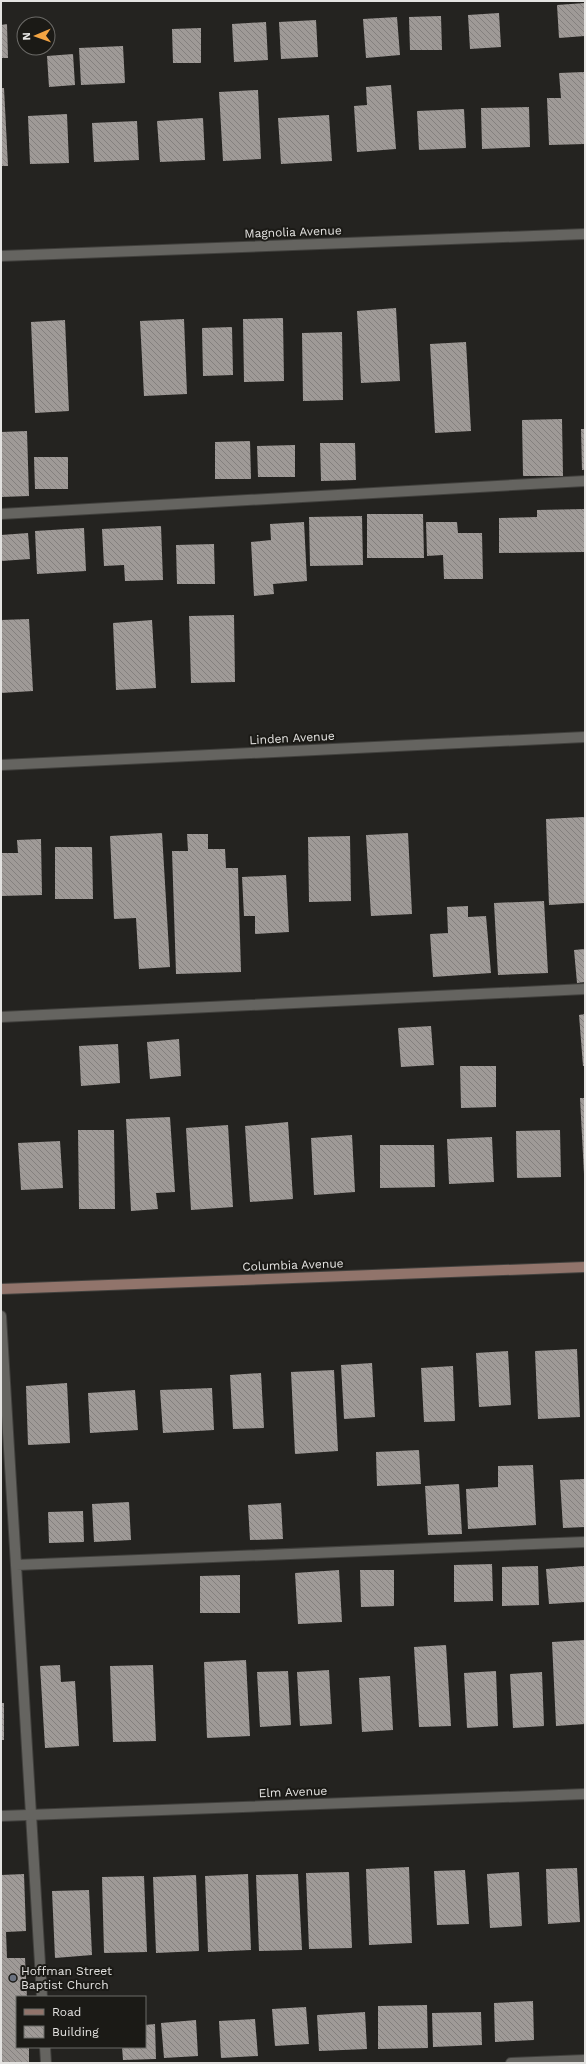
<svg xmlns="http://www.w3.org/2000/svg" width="586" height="2064" viewBox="0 0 586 2064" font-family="'Work Sans',sans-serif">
	<defs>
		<pattern id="building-back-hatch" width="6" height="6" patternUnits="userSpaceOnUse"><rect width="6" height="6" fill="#9f9a97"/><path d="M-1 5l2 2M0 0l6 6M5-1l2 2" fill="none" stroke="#84807e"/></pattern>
	</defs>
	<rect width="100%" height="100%" fill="#242320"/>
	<path fill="url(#building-back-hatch)" d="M585 3V36L559 38 557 5Z
		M499 13 501 47 470 49 468 15Z
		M441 16 442 50H410L409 17Z
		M397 17 400 55 366 58 363 19Z
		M316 20 318 57 281 59 279 22Z
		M266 22 268 60 234 62 232 24Z
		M7 24 8 58H1V25Z
		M201 28V63H173L172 29Z
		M123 46 125 83 81 85 79 48Z
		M73 54 75 85 49 87 47 56Z
		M584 72 585 144 549 145 547 98H561L559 73Z
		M391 85 396 149 357 152 354 106 367 105 366 87Z
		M1 88H4L8 166H1Z
		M258 90 261 159 223 161 219 92Z
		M529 107 530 147 482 149 481 108Z
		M464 109 466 148 419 150 417 111Z
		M67 114 69 163 30 164 28 116Z
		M329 115 332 161 281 164 278 118Z
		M203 118 205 160 160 162 157 121Z
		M137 121 139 160 94 162 92 123Z
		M396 308 400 381 361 383 357 311Z
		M283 318 284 381 244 382 243 319Z
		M184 319 187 394 144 396 140 321Z
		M65 320 69 411 35 413 31 322Z
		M232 327 233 375 203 376 202 328Z
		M342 332 343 400 303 401 302 333Z
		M466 342 471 431 435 433 430 344Z
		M562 419 563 476H523L522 420Z
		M581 429H585V470H582Z
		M27 431 29 496 1 497V432Z
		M250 441 251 479H215V442Z
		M320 443H355L356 480 321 481Z
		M295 445V477H258L257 446Z
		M34 457H68V489H35Z
		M585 509V552L499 553V518L537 517V510Z
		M367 514H423L424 558H367Z
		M362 516 363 565 310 566 309 517Z
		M304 522 307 581 273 584 274 594 254 596 251 542 271 540 270 524Z
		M426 522H457L458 533H482L483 579H444L443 555 427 556Z
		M161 526 163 580 125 581 124 565 104 566 102 529Z
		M84 528 86 571 37 574 35 531Z
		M28 533 30 559 1 561V535Z
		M214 544 215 584H177L176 545Z
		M234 615 235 682 191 683 189 616Z
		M29 619 33 691 1 693V620Z
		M152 620 156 688 116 690 113 623Z
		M584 817 585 903 549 905 546 819Z
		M162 833 170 967 139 969 136 918 114 919 110 836Z
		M408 833 412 914 371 916 366 835Z
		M187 834H208V849H225L226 868H238L241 972 176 974 172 851H188Z
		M350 836 351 901 309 902 308 837Z
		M41 839 42 895 1 896V853H18L17 840Z
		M55 847H92L93 899H55Z
		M286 875 289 932 255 934V916H244L242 877Z
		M544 901 548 973 498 975 494 903Z
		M468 906V917L486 916 491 973 433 977 430 934 448 933 447 907Z
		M585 949V982L577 983 574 950Z
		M585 1014V1066H583L579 1015Z
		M431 1026 434 1065 401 1067 398 1028Z
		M179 1039 181 1076 150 1079 147 1042Z
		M118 1044 120 1083 81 1086 79 1046Z
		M460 1066H496V1107L461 1108Z
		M580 1098H585V1174H584Z
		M170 1117 175 1192 156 1193 158 1209 131 1211 126 1119Z
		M288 1122 293 1199 250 1202 245 1126Z
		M228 1125 233 1207 191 1210 186 1128Z
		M78 1130H114L115 1209H79Z
		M560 1130 561 1177 517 1178 516 1131Z
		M352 1135 355 1192 314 1195 311 1138Z
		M492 1137 494 1182 449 1184 447 1139Z
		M60 1141 63 1188 21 1190 18 1143Z
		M380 1145H434L435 1187 380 1188Z
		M577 1349 580 1417 538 1419 535 1351Z
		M508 1351 511 1405 479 1407 476 1353Z
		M372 1363 375 1417 344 1419 341 1365Z
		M453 1366 455 1421 424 1422 421 1368Z
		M334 1370 338 1451 295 1454 291 1372Z
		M261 1373 264 1428 233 1429 230 1375Z
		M67 1383 70 1443 28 1445 26 1386Z
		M212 1388 214 1430 163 1433 160 1390Z
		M135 1390 138 1430 90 1433 88 1393Z
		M419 1450 421 1484 377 1486 376 1452Z
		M533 1465 536 1525 468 1529 466 1489 498 1487V1466Z
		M585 1479V1527L563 1528 560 1480Z
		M459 1484 462 1534 428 1535 425 1486Z
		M129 1502 131 1540 94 1542 92 1504Z
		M281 1503 283 1539 250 1540 248 1505Z
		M83 1511 84 1542 49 1543 48 1512Z
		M492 1564 493 1601 454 1602V1565Z
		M538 1566 539 1605 502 1606V1567Z
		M584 1566 585 1602 549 1604 546 1569Z
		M339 1570 342 1622 298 1624 295 1573Z
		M360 1570H394V1606L361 1607Z
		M240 1575V1613H200V1576Z
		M585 1640V1724L556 1726 552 1642Z
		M446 1645 451 1726 419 1727 414 1647Z
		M246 1660 250 1736 207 1738 204 1662Z
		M60 1665 61 1682 75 1681 79 1746 45 1748 40 1666Z
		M153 1665 156 1741 113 1742 110 1666Z
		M329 1670 332 1724 300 1726 297 1672Z
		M288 1671 291 1725 260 1727 257 1672Z
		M496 1671 498 1726 467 1728 464 1673Z
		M542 1672 544 1726 513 1728 510 1674Z
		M390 1676 393 1730 362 1732 359 1678Z
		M1 1703H4V1740H1Z
		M409 1867 412 1943 369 1945 366 1869Z
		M577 1868 580 1922 548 1924 546 1869Z
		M465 1870 469 1924 437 1925 434 1871Z
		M349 1872 352 1948 309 1949 306 1873Z
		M519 1872 522 1926 490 1928 487 1874Z
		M24 1874 26 1931 6 1932 7 1958H25L27 1997H17V2047H29V2063H1V1875Z
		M248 1874 251 1950 208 1952 205 1876Z
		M298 1874 302 1950 259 1951 256 1875Z
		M196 1875 199 1951 156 1953 153 1877Z
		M144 1876 147 1952 104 1953 102 1877Z
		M89 1890 92 1955 55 1958 52 1891Z
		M533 2001 534 2040 495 2042 494 2003Z
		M427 2005 428 2048 378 2049V2006Z
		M306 2007 309 2044 275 2046 272 2009Z
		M365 2012 367 2049 319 2051 317 2015Z
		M481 2012 482 2045 433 2047 432 2013Z
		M255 2019 258 2056 221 2058 219 2021Z
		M196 2020 198 2056 164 2058 161 2023Z
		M155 2024 156 2059 123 2060 122 2047H145V2025Z"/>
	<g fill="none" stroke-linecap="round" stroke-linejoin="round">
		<defs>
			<path id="lane" d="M1 514 585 481
				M1 1017 585 989
				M1 1316 42 1997
				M16 1565 585 1542
				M45 2047 46 2063
				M511 2063 585 2060"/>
			<path id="street" d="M1 256 585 234
				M1 765 585 737
				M1 1816 585 1794"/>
			<path id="secondary" d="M1 1289 585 1267"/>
		</defs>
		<use href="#lane" stroke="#41403d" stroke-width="12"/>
		<use href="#street" stroke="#41403d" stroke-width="12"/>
		<use href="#secondary" stroke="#41403d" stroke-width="12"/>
		<use href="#lane" stroke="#656460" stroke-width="10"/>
		<use href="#street" stroke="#656460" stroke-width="10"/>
		<use href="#secondary" stroke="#91746b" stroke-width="10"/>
	</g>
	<circle fill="#6b7280" stroke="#1b1a16" stroke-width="1.5" cx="13" cy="1978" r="4"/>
	<g text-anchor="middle" stroke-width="4" stroke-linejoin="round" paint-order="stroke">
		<g font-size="12" fill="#e4e3e1" stroke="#1b1a16">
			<text transform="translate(293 232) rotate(-2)" y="4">Magnolia Avenue</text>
			<text transform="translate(292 738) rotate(-3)" y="4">Linden Avenue</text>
			<text transform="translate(293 1265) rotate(-2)" y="4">Columbia Avenue</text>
			<text transform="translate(293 1792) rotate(-2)" y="4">Elm Avenue</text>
		</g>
		<g font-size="12" fill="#e4e3e1" stroke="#1b1a16" text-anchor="start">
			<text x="21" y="1975">Hoffman Street<tspan x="21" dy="14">Baptist Church</tspan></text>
		</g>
	</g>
	<rect width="586" height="2064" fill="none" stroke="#e4e3e1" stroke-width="4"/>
	<rect x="16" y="1996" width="130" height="52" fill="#1b1a16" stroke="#6b6a67"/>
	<rect x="24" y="2009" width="20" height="6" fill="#91746b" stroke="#6b6a67"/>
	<text x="52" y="2016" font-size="12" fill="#e4e3e1">Road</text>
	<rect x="24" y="2026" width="20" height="12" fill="url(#building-back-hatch)" stroke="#6b6a67"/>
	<text x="52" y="2036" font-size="12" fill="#e4e3e1">Building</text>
	<g transform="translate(36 36) rotate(268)"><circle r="19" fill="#1b1a16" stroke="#6b6a67"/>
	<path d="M0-3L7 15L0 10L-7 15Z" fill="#f3a443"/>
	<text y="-6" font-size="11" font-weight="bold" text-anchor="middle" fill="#e4e3e1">N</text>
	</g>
</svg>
